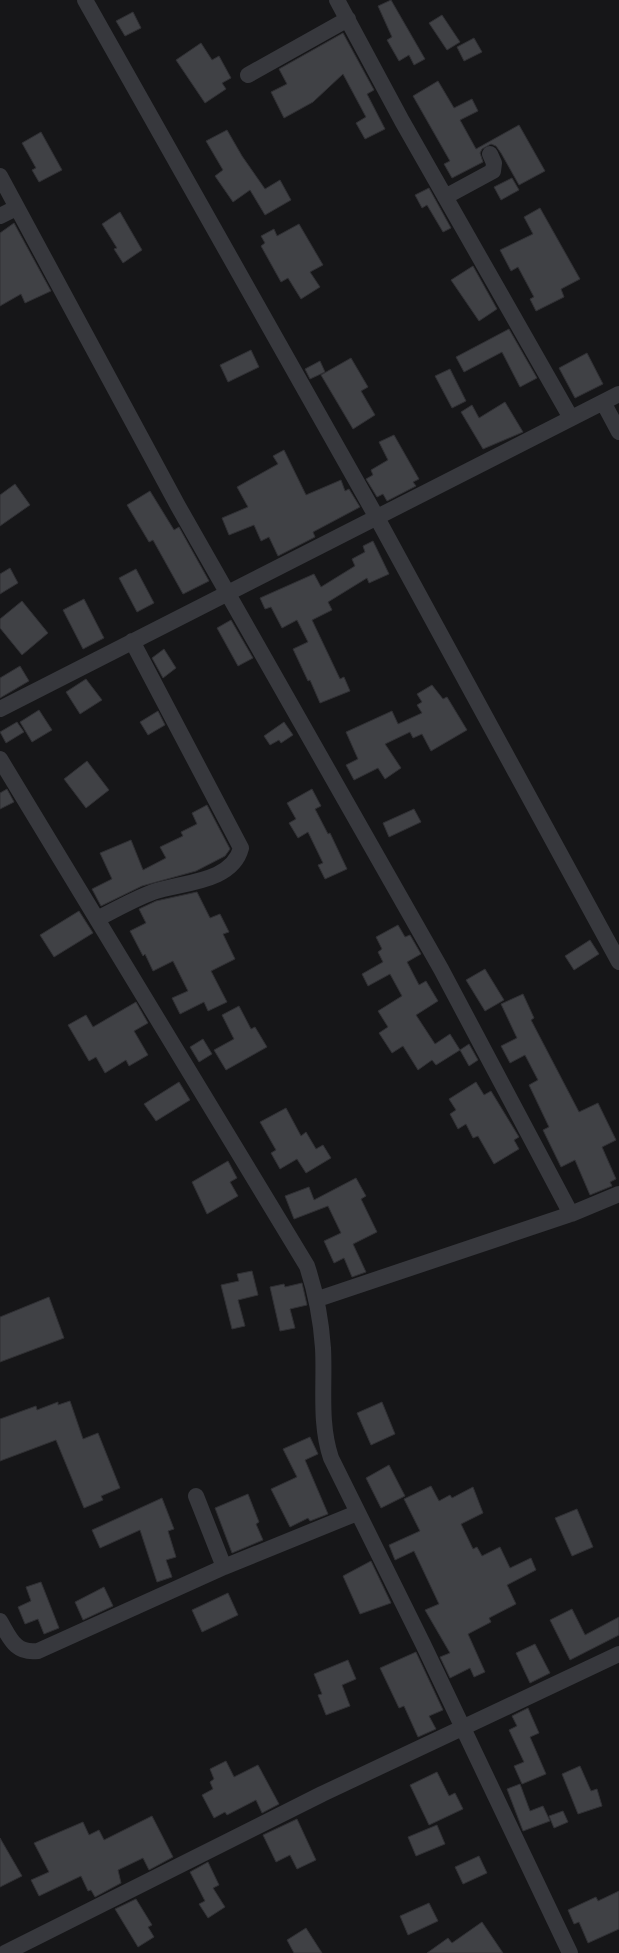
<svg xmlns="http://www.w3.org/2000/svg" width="619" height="1953" viewBox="0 0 619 1953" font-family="'Asap Condensed',sans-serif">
	<rect width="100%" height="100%" fill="#161618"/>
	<path fill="#404145" stroke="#303034" d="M391 0 425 59 414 65 409 55 399 61 387 40 392 37 378 6Z
		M133 12 141 28 125 36 116 21Z
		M442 15 460 42 447 50 429 23Z
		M343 33 374 90 367 94 385 129 365 139 356 123 366 117 343 74 313 102 284 118 271 92 287 84 279 69Z
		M474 38 482 52 464 61 457 47Z
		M201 43 212 60 219 56 231 78 222 83 226 89 205 103 176 60Z
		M438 81 454 108 472 99 478 111 460 120 476 149 519 125 545 171 519 185 501 153 496 146 491 144 482 149 480 153 483 162 452 178 444 164 450 161 413 96Z
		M227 130 242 156 265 189 280 180 291 200 265 215 250 190 233 202 215 176 223 170 206 141Z
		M41 132 62 170 39 182 32 170 36 168 22 143Z
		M512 178 519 190 501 200 494 187Z
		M429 188 451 228 443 232 427 205 422 208 415 195Z
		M540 208 580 279 561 289 564 297 536 311 530 299 534 297 518 267 511 271 500 250 533 234 524 217Z
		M120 212 142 250 123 263 114 249 117 248 102 224Z
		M14 223 51 291 25 303 21 294 0 306V233Z
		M299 224 323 265 310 272 320 287 301 299 288 278 281 282 261 246 265 243 261 236 274 229 277 236Z
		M473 266 497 309 479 321 451 280Z
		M509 329 537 378 520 387 502 352 464 372 456 357Z
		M251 350 259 367 228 382 220 365Z
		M587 353 603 384 575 398 559 368Z
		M351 358 368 387 361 391 375 415 353 429 321 375Z
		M320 361 325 372 310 379 305 369Z
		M450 369 466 401 452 408 435 376Z
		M505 402 523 432 483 449 461 412 472 405 479 418Z
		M394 435 419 479 413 482 416 486 387 501 383 494 377 497 366 479 373 475 371 470 388 460 379 442Z
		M284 450 306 495 341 480 345 491 349 489 360 507 313 532 315 537 278 556 269 537 261 541 254 525 229 535 222 518 248 507 237 487 278 464 273 456Z
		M15 484 30 505 0 526V495Z
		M150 491 174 530 179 527 209 581 183 594 153 540 149 542 127 505Z
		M373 541 389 574 369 583 367 578 328 602 332 610 312 620 340 679 344 677 350 691 320 703 310 680 308 681 293 649 308 642 297 620 282 628 271 607 265 609 260 598 314 574 321 587 355 566 352 559 365 552 363 546Z
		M10 568 18 583 0 594V574Z
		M136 569 154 603 137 612 119 578Z
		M84 599 104 638 83 649 63 610Z
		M22 601 48 633 22 655 0 628V619Z
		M231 620 253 658 238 666 217 628Z
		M164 649 176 668 163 678 152 658Z
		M20 666 29 681 0 698V678Z
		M86 679 102 700 80 714 66 692Z
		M432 685 443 699 447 697 467 730 431 751 422 734 413 738 410 732 385 744 401 768 385 779 378 768 354 780 346 765 358 759 346 732 392 711 398 724 422 713 417 705 422 702 417 694Z
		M39 710 52 730 32 742 20 722Z
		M158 711 165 725 148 735 140 722Z
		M17 722 24 732 6 743 0 732Z
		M284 722 293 735 281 743 279 740 270 745 264 736Z
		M87 761 109 790 86 808 64 779Z
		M7 789 14 802 0 809V793Z
		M312 789 321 806 315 809 328 834 330 833 347 869 325 879 318 865 323 863 308 832 298 838 289 823 296 819 287 803Z
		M207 805 230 849 225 856 196 871 142 886 101 906 92 889 112 879 100 853 131 840 143 870 166 858 160 847 183 836 181 832 197 824 192 813Z
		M414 809 421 822 389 837 383 823Z
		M197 892 210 918 220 914 229 932 223 934 235 959 211 971 227 1002 208 1011 204 1002 180 1014 172 998 188 991 173 961 153 971 145 954 143 956 130 931 146 923 139 909 156 901Z
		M79 911 93 933 54 957 40 935Z
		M398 925 405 937 410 935 421 954 407 962 419 985 426 981 438 1001 416 1015 435 1044 450 1034 460 1050 436 1065 432 1060 418 1070 403 1046 392 1053 379 1033 388 1027 378 1011 402 996 390 974 368 986 362 974 383 962 378 952 382 949 376 937Z
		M590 940 599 954 574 970 565 956Z
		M485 969 504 1000 485 1011 466 980Z
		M523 994 534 1018 531 1020 579 1112 598 1103 616 1140 602 1147 616 1179 610 1182 612 1186 590 1195 575 1160 561 1167 543 1130 549 1127 529 1085 538 1080 525 1055 510 1063 501 1046 517 1038 501 1004Z
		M136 1002 148 1023 134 1031 148 1055 129 1066 126 1060 105 1073 96 1057 89 1061 68 1025 86 1015 93 1027Z
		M239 1006 251 1029 255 1027 267 1047 226 1070 214 1050 234 1039 222 1015Z
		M203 1039 212 1054 199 1062 190 1047Z
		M469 1044 478 1060 469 1066 460 1050Z
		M179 1082 190 1100 156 1121 144 1104Z
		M476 1082 484 1095 491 1091 519 1137 514 1140 519 1149 494 1164 478 1136 473 1138 466 1124 458 1129 450 1114 456 1110 449 1099Z
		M286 1108 301 1136 306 1132 316 1149 323 1145 331 1158 306 1173 297 1159 280 1169 271 1153 276 1150 260 1122Z
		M228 1161 237 1178 230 1182 238 1196 207 1214 192 1182Z
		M356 1178 366 1196 361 1199 377 1232 353 1244 366 1272 352 1277 344 1258 334 1263 324 1241 341 1233 328 1206 294 1219 285 1196 309 1187 314 1200Z
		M252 1271 258 1295 238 1300 245 1326 232 1329 221 1285 239 1281 237 1274Z
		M302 1283 307 1305 290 1309 295 1328 280 1331 270 1287 284 1284 285 1287Z
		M49 1297 64 1338 0 1362V1317Z
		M70 1401 83 1439 98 1433 120 1488 101 1496 103 1500 84 1508 56 1440 0 1461V1419L36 1406 37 1410 58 1402V1405Z
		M382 1402 395 1434 371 1445 357 1413Z
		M310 1437 318 1454 305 1460 328 1514 310 1521 308 1518 290 1527 271 1489 297 1477 283 1449Z
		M389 1465 405 1496 381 1508 366 1478Z
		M431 1486 439 1501 450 1495 452 1498 473 1487 483 1513 461 1524 473 1549 477 1547 482 1556 500 1547 510 1568 531 1558 536 1570 507 1585 516 1604 489 1618 491 1622 468 1634 485 1672 474 1677 470 1668 450 1678 440 1657 450 1653 425 1610 439 1604 414 1551 395 1560 389 1545 420 1531 404 1499Z
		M248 1494 259 1522 256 1524 263 1540 232 1553 215 1508Z
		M162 1498 174 1529 168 1531 176 1557 166 1560 172 1577 157 1582 140 1530 100 1548 92 1530Z
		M577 1509 593 1547 572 1556 555 1518Z
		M371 1561 391 1603 360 1614 343 1576Z
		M41 1582 59 1628 44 1634 38 1619 25 1624 18 1607 31 1601 26 1587Z
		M104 1587 113 1606 83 1620 75 1602Z
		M228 1593 238 1615 202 1632 192 1610Z
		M572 1609 585 1635 619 1617V1635L570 1660 550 1620Z
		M535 1644 550 1673 530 1683 516 1653Z
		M416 1652 443 1710 429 1716 436 1729 418 1737 404 1706 399 1708 380 1668Z
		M348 1660 356 1679 342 1685 350 1706 326 1715 318 1695 322 1694 314 1674Z
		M528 1708 539 1733 530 1737 546 1774 522 1784 514 1766 524 1762 509 1730 517 1726 512 1716Z
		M226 1761 234 1777 258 1765 279 1804 262 1813 256 1800 227 1815 225 1812 214 1818 202 1795 213 1789 210 1782 214 1779 210 1769Z
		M580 1766 591 1791 597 1789 602 1806 578 1814 562 1774Z
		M437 1772 449 1796 455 1793 463 1809 429 1825 410 1785Z
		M520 1784 530 1811 543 1806 550 1821 523 1831 507 1789Z
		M563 1811 568 1822 554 1828 549 1816Z
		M152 1816 173 1857 149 1870 143 1858 118 1870 121 1883 95 1897 91 1890 88 1891 81 1876 39 1896 31 1880 49 1872 34 1843 83 1822 89 1835 99 1830 104 1840Z
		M297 1819 316 1860 297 1869 290 1855 276 1862 263 1835Z
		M437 1825 445 1844 416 1856 408 1837Z
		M0 1838 22 1876 0 1887Z
		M479 1856 487 1873 463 1884 455 1867Z
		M208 1862 219 1885 213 1888 225 1907 208 1918 199 1904 205 1901 190 1872Z
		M619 1891V1929L588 1943 579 1922 574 1924 568 1910 596 1897 598 1901Z
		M136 1899 152 1925 148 1927 154 1937 138 1947 115 1909Z
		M429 1903 438 1921 408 1935 400 1916Z
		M482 1922 503 1953H427L448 1938 452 1943Z
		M306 1928 322 1953H294L287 1940Z"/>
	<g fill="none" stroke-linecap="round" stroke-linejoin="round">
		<path stroke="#37383d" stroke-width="16" d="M85 0 376 516 619 962
			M337 0 402 121 571 418
			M248 75 348 19
			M0 176 178 506 441 969 571 1214
			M445 197 493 171 494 163 490 154
			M0 216 16 208
			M603 402 619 432
			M0 709 619 394
			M0 759 307 1266C316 1293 321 1319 323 1348 325 1385 319 1422 331 1458L423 1644 570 1953
			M97 919C115 910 134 899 153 892 181 882 232 883 241 848L132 641
			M318 1299 571 1214 619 1194
			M196 1496 224 1567 357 1513
			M0 1621C10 1638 15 1654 38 1651L224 1567
			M5 1953 322 1794 619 1654"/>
	</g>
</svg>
